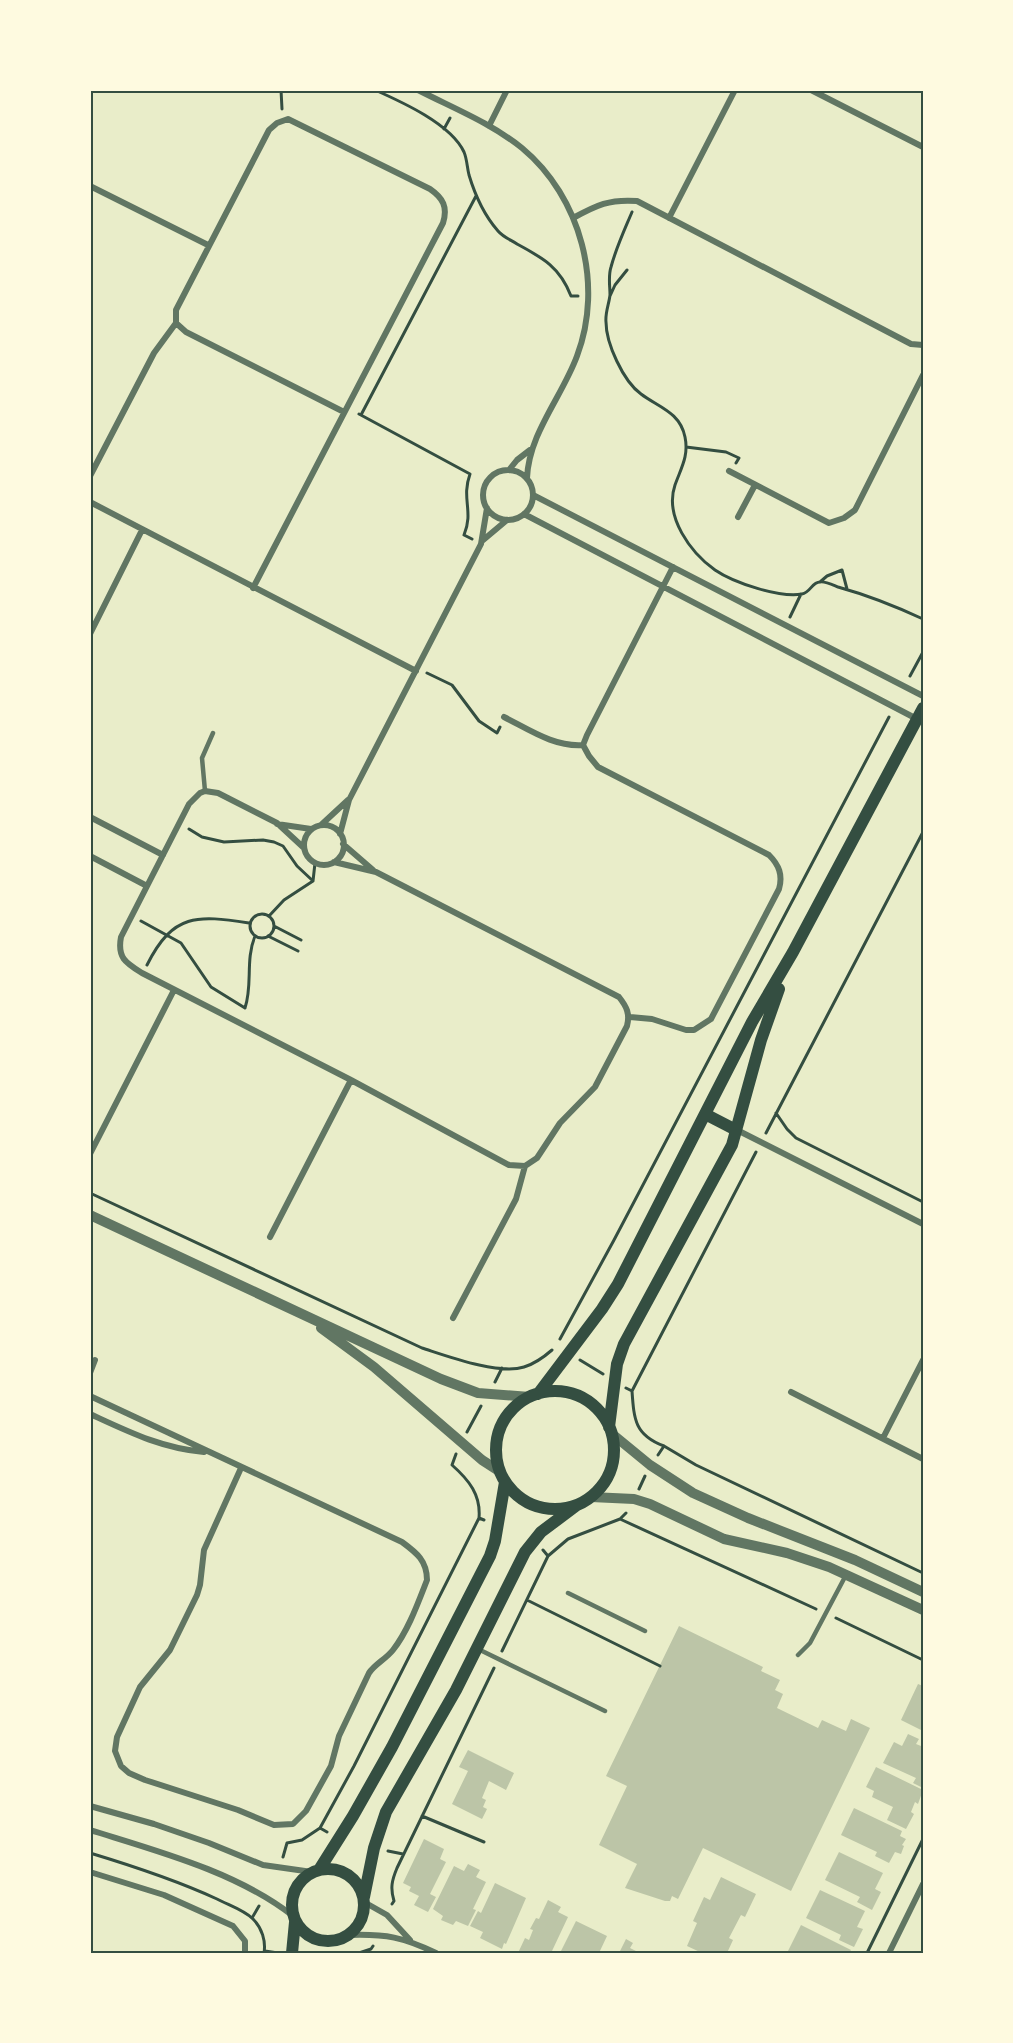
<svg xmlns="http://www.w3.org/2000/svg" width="1013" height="2043" viewBox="0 0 1013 2043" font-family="'DejaVu Sans',sans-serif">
	<rect width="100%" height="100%" fill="#e9edc9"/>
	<path fill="#bcc5a7" d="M679 1626 763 1667 761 1671 780 1680 775 1690 783 1694 777 1708 818 1728 822 1720 846 1731 851 1719 870 1728 791 1891 703 1848 678 1899 672 1896 670 1901H665L625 1888 637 1864 599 1845 627 1786 606 1776Z
		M918 1684 923 1686V1731L901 1720Z
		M908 1734 919 1739 916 1744 921 1746 923 1742V1788L913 1783 916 1778 883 1763 894 1742 902 1746Z
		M468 1750 514 1773 506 1790 489 1781 482 1798 486 1800 483 1807 487 1809 482 1819 452 1804 468 1771 459 1767Z
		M876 1767 923 1790 918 1804 915 1802 911 1812 914 1814 906 1829 887 1820 893 1807 872 1797 874 1791 866 1787Z
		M854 1808 902 1831 900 1836 906 1839 902 1845 904 1846 901 1854 895 1852 889 1863 875 1856 877 1852 841 1835Z
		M424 1839 444 1849 440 1859 446 1862 430 1894 436 1897 428 1912 414 1905 419 1896 409 1891 411 1887 403 1883Z
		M839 1852 883 1873 875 1889 881 1892 872 1910 857 1902 860 1897 825 1880Z
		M468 1864 480 1870 476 1877 486 1882 473 1909 476 1910 468 1926 456 1921 453 1925 441 1920 443 1916 433 1909 454 1866 464 1871Z
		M721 1877 756 1894 745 1917 741 1915 729 1938 733 1940 727 1953H702L687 1946 697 1923 693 1921 704 1897 710 1900Z
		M495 1883 526 1898 506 1944 504 1943 502 1949 480 1938 483 1932 470 1926 478 1911 481 1913Z
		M820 1890 865 1911 857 1927 863 1929 854 1947 839 1940 841 1935 806 1918Z
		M548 1900 561 1907 558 1912 568 1917 552 1951 556 1953H518L525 1938 529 1940 533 1930 530 1929 536 1918 539 1919Z
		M576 1921 607 1936 599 1953H560Z
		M801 1925 851 1950 849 1953H787Z
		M626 1939 633 1943 630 1948 640 1953H619Z"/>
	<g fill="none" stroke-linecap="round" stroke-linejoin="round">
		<path stroke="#344e41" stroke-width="3" d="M281 90 282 109
			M375 90C402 102 451 124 464 152 467 159 467 167 469 175 475 195 484 215 498 231 503 237 511 240 517 244 543 258 560 267 571 296H578
			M444 129 450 118
			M632 212C624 231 616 248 611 267 608 276 610 286 610 295 609 304 605 313 606 322 606 343 623 381 641 394 658 407 680 412 685 437 689 456 681 468 675 485 664 517 691 553 715 570 734 583 780 598 802 594 810 593 812 582 820 582 825 581 833 585 838 587 867 595 895 606 923 619
			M610 296 615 285 627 270
			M359 414 470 474C461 499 474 511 464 535L472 539
			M361 415 476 196
			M686 447 726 452 739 458 736 463
			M820 582 827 576 842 570 847 589
			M790 617 801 594
			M427 673 452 685 479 721 497 733 500 727
			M910 676 923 652
			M189 829 202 837 224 842 263 840 274 842 283 846 297 866 313 881
			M313 881 315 863
			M250 926a12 12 0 1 1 24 0a12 12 0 1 1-24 0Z
			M269 916 284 900 313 881
			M141 921 181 943 211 987 245 1008
			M274 926 301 940
			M268 936 298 951
			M147 965C173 913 197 915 249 923
			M245 1008C253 984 245 961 255 936
			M776 1113 787 1129 796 1138 923 1202
			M766 1133 923 832
			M90 1193 422 1348C447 1356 498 1375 524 1367 534 1364 544 1357 552 1350
			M560 1339 614 1240 889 717
			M580 1360 603 1374
			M495 1382 502 1368
			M626 1388 632 1391C634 1420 635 1435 664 1446L658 1455
			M632 1391 756 1152
			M467 1432 481 1406
			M664 1446 696 1465 923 1573
			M456 1454 452 1465C469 1480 481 1495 479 1518L484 1520
			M639 1489 645 1476
			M620 1519 816 1609
			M543 1550 548 1556 568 1539 620 1519 626 1513
			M527 1600 660 1666
			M836 1618 923 1660
			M502 1651 548 1556
			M422 1816 484 1842
			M320 1828 354 1766 479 1518
			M388 1851 403 1854
			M90 1853C133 1866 176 1880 217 1899 228 1905 244 1910 253 1919 262 1928 266 1941 264 1953
			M283 1857 287 1843 302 1840 320 1828 327 1832
			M392 1904 394 1901C390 1888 392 1880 397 1868L494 1668
			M252 1918 259 1906
			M265 1951 278 1953
			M359 1953 371 1949 373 1946
			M867 1953 923 1839"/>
		<path stroke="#617663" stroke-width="4.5" d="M205 791 202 758 213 733
			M568 1593 645 1631
			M478 1649 605 1711
			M798 1655 810 1643 846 1575"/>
		<path stroke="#617663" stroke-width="6" d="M418 90C453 108 491 123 522 148 581 197 604 285 577 356 562 397 529 433 527 478
			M811 90 923 147
			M489 126 507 90
			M90 186 208 245
			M573 218C597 205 609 199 637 201L911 344 923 345
			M669 218 735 90
			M509 470 517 460 530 450
			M483 495a25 25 0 1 1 50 0a25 25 0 1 1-50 0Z
			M729 471 829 523 844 518 855 510 923 375
			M90 476 154 353 176 323
			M533 495 923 696
			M90 502 416 671
			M524 514 917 719
			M738 517 755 485
			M482 541 507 520
			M253 588 443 223C448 207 443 198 430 189L288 119 277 123 269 130 176 310V323L186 332 344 412
			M90 634 142 530
			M504 717C530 730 554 747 583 745
			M90 817 163 855
			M277 824 311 829
			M321 825 348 800
			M304 845a20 20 0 1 1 40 0a20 20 0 1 1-40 0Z
			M340 834 349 800 481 544 487 508
			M343 844 373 870
			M304 848 277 823 218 793 205 791 200 793 189 804 121 937C117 958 126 963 142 973L351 1080 509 1165 525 1166 537 1158 560 1123 595 1087 627 1026C630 1014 627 1007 619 997L376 872 334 862
			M90 856 147 886
			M630 1017 652 1019 686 1030H694L711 1019 779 889C783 875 779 865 769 855L598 767 589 756 583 745 587 735 673 567
			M737 1130 923 1224
			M90 1154 174 990
			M270 1237 351 1080
			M453 1318 516 1199 525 1166
			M90 1373 95 1360
			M791 1392 923 1459
			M90 1396 402 1542C417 1553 427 1561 427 1580 418 1603 408 1631 393 1650 386 1659 375 1664 369 1673L339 1736 331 1766 306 1811 293 1824 274 1825 238 1810 145 1780 129 1773 121 1766 115 1751 117 1737 140 1687 170 1650 197 1595 200 1585 204 1550 241 1468
			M90 1414C129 1432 161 1448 204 1452
			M883 1438 923 1360
			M90 1806 154 1824 209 1843 263 1865 312 1872
			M90 1830C157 1851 237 1872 293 1916
			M90 1872 164 1895 233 1926 245 1941V1953
			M364 1902 387 1915 410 1940
			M350 1935C386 1934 403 1937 436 1953
			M889 1953 923 1884"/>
		<path stroke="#617663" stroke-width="10" d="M90 1215 441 1379 478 1393 530 1397
			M321 1328 374 1367 482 1460 499 1471
			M611 1433 650 1465 693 1493 748 1518 855 1560 923 1592
			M591 1497 634 1499 650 1504 724 1539 787 1553 829 1567 923 1610"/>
		<path stroke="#344e41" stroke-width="12" d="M705 1114 736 1130
			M496 1450a59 59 0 1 1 118 0a59 59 0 1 1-118 0Z
			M538 1394 602 1309 618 1284 752 1022 793 952 923 708
			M609 1427 617 1364 624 1344 732 1145 761 1040 779 989
			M292 1905a36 36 0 1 1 72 0a36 36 0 1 1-72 0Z
			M319 1870 353 1816 392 1747 490 1556 495 1541 505 1482
			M364 1897 374 1848 386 1812 456 1690 525 1552 541 1532 577 1505
			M292 1953 295 1922"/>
	</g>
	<rect width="1013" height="2043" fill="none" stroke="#fefae0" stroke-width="183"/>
	<rect x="92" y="92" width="830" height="1860" fill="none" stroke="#344e41" stroke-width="2"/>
</svg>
